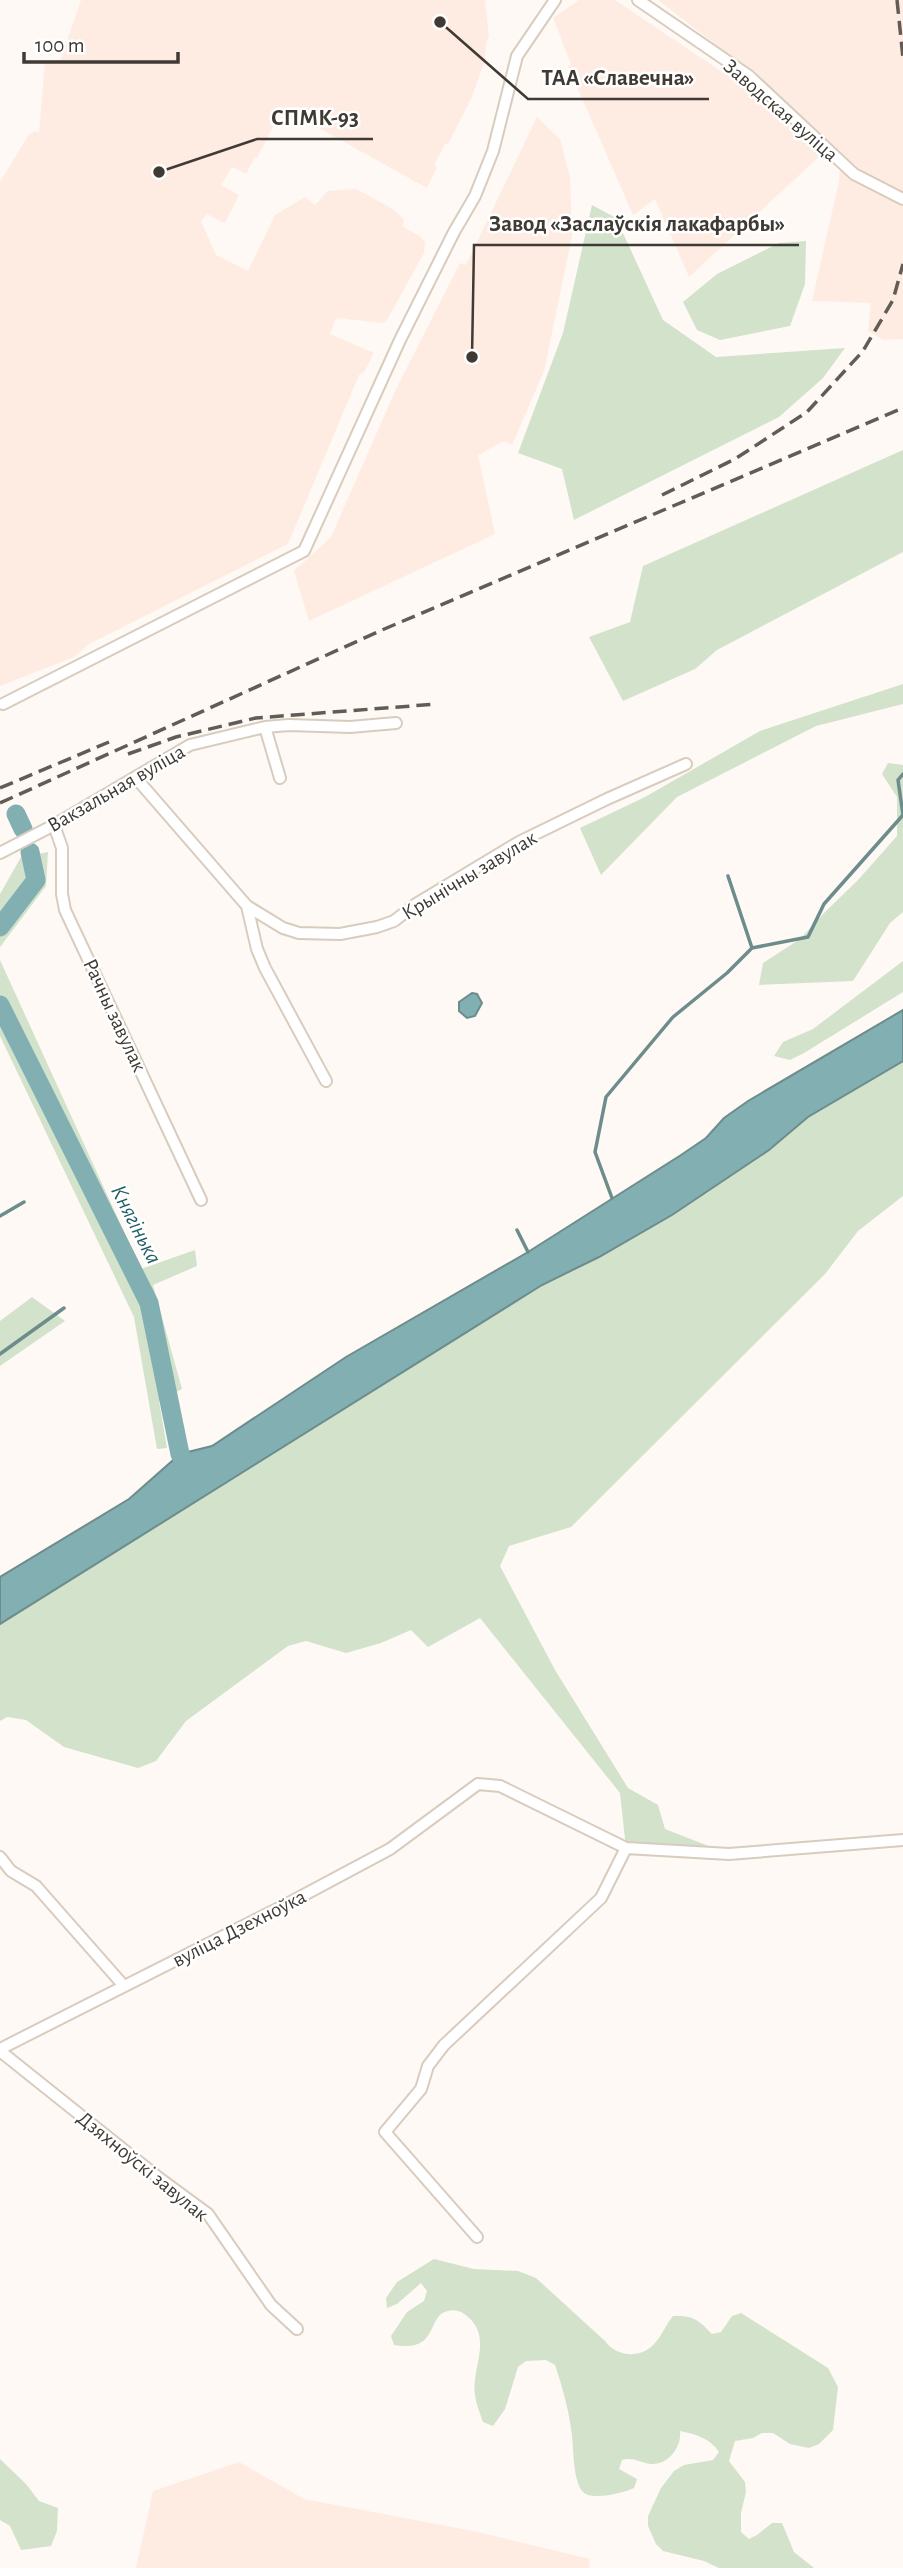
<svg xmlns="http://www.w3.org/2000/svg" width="903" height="2568" viewBox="0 0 903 2568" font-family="'Alegreya Sans',sans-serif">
	<rect width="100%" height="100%" fill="#fef9f4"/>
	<path fill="#feece2" d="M81 0H485L489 36 486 43 485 61 471 99 448 144H445L440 154 434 165 437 167 427 188 310 123 306 126 280 113 257 158 255 157 246 174 232 167 221 185 239 195 225 223 207 214 201 221 216 255 248 271 275 215 305 197 315 205 328 191 356 189 393 209 404 219 403 227 420 236 425 243 424 253 387 320 383 323 336 318 330 334 374 353 364 372 359 375 288 544 89 644 74 657 0 686V182L29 134 35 131 39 133 45 61 61 59Z
		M579 0H615L746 88 821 155 689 277 655 199 633 215 568 66 571 64 553 18Z
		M658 0H903V339L883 340 868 331 871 303 812 301 839 181 841 153 751 72Z
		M537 117 560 139 570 177 572 236 544 371 512 445 504 441 478 455 495 534 309 621 294 571 331 537 396 389 460 263 466 265Z
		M239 2462 304 2499 473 2531 590 2559 589 2568H136L153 2491Z"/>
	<path fill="#d3e2cb" d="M592 205 616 218 663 320 716 357 845 348 823 378 779 417 574 520 562 469 518 453 563 333Z
		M806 241 805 284 790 326 720 340 697 330 683 302 717 274 779 243Z
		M903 450V552L717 650 695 669 623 701 589 637 630 622 643 566Z
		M903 684V704L816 726 677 797 601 875 580 828 645 797 760 731Z
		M888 763 903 765V912L890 923 853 981 759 985 763 963 800 939 825 912 858 880 897 836V797L882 774Z
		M48 852 46 886 0 947V894L21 857Z
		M0 960 141 1269 195 1250 197 1266 153 1285 182 1389 159 1401 167 1448 157 1449 134 1317 0 1036Z
		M903 961V992L804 1053 790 1060 774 1056 783 1042 813 1029Z
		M903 1061V1196L858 1231 825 1274 571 1527 509 1546 500 1566 555 1670 628 1788 658 1805 665 1829 729 1854 626 1848 620 1793 480 1618 428 1647 411 1630 381 1643 346 1653 306 1641 288 1646 186 1721 156 1761 138 1768 64 1747 26 1720 7 1717 0 1721V1624L542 1285 599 1257 672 1215 769 1150 808 1117Z
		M32 1297 65 1321 0 1366V1321Z
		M434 2259 474 2269 518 2271 536 2278 605 2341C616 2357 641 2359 654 2344 662 2336 666 2324 673 2316 693 2315 699 2320 712 2334L721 2332 732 2316 741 2313 828 2368 838 2387 833 2430 819 2444 809 2448 790 2444 773 2433H762L753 2438 735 2441 729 2461 745 2482 746 2492 741 2513V2532L749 2539 757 2535 772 2523H782L794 2552 814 2568H719L704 2561 663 2551 656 2544 648 2526V2516L661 2488 674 2471 684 2465 713 2460 719 2452C710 2438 695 2434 680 2431 682 2447 668 2466 650 2464 638 2462 634 2457 622 2460L619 2469 637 2479 634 2488C623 2493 592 2501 583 2492 572 2480 574 2445 571 2428 568 2407 562 2386 555 2365L546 2360 526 2361 518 2367 505 2409 493 2426 483 2422C480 2413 476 2404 475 2395 471 2369 493 2338 468 2317 463 2312 455 2309 448 2311 426 2315 440 2353 394 2345L391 2336 407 2312 424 2301 427 2291 421 2283 397 2304 387 2308 386 2298 397 2282Z
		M0 2459 26 2484 39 2501 58 2508 57 2531 51 2546 21 2550 10 2526 0 2520Z"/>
	<path fill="#81afb2" stroke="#6d8c8c" stroke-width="2" d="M472 993 477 994 482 1003 475 1016 467 1018 459 1011V1002Z
		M903 1010V1061L808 1117 769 1150 672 1215 599 1257 542 1285 0 1624V1577L129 1499 180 1454 212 1446 346 1357 528 1252 681 1155 706 1138 724 1118 748 1101Z"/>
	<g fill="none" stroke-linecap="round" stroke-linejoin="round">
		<path stroke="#6d8c8c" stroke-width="3.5" d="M752 948 808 937 824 904 903 815 898 780 903 774
			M612 1198 595 1152 606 1097 673 1017 727 973 752 948 728 876
			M0 1216 24 1202
			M517 1230 528 1252
			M0 1354 64 1308"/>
		<path stroke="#81afb2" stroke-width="19" d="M16 814 23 829
			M0 927 36 880 30 852
			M0 1005 149 1303 180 1454 191 1478"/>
		<defs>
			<path id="minor" d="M638 0 749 76 854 174 903 199
				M3 704 304 551 400 340 454 232 475 196 493 151 517 56 555 0
				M265 727 289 725 350 727 396 723
				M136 778 247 906 257 949 265 968 326 1081
				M54 825 62 848V894L65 910 201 1200
				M0 853 54 825 190 745 265 727 280 778
				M247 906 283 928 299 933 340 934 377 927 394 921 416 904 519 842 607 799 686 764
				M0 1857 11 1871 36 1886 124 1986
				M0 2049 287 1904 390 1849 478 1784 500 1786 626 1848 729 1854 903 1840
				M0 2051 159 2178 208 2214 271 2305 297 2329
				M477 2237 385 2132 421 2089 428 2066 444 2045 601 1898 626 1848"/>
		</defs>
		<use href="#minor" stroke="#d8ccbe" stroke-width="14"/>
		<use href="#minor" stroke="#fff" stroke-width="10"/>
		<path stroke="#615c56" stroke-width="3.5" stroke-dasharray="14 7" stroke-linecap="butt" d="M897 0 903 58
			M662 495 735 459 807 412 863 351 893 300 903 264
			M128 754 176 737 256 718 437 704
			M0 788 109 742
			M0 803 382 630 903 408"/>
	</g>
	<g text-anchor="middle" stroke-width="5" stroke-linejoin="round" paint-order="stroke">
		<g font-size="21" fill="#3f3a34" stroke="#fff">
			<text transform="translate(781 110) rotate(41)" y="7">Заводская вуліца</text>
			<text transform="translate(116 788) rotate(-30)" y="7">Вакзальная вуліца</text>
			<text transform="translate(469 875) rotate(-31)" y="7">Крынічны завулак</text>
			<text transform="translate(115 1015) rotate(65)" y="7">Рачны завулак</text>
			<text transform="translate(239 1928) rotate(-27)" y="7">вуліца Дзехноўка</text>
			<text transform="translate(143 2166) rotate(39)" y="7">Дзяхноўскі завулак</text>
		</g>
		<g font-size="23" font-style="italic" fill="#1f5f63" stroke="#fff">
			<text transform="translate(137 1224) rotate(63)" y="8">Княгінька</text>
		</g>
	</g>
	<path fill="none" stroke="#3f3a34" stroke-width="2.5" d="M440 22L528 99H709M159 172L257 139H373M472 357L474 245H799"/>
	<g fill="#3f3a34" stroke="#fff" stroke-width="2.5">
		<circle cx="440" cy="22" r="7"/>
		<circle cx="159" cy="172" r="7"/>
		<circle cx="472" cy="357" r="7"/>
	</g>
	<g font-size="23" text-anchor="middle" font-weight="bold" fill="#3f3a34" stroke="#fff" stroke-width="5" stroke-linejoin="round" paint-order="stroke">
		<text x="618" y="85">ТАА «Славечна»</text>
		<text x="315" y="125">СПМК-93</text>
		<text x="637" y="231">Завод «Заслаўскія лакафарбы»</text>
	</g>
	<path d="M24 52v10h154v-10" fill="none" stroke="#3f3a34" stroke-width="3.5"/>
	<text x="35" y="52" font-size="21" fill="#3f3a34" stroke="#ffffff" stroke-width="5" paint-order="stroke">100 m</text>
</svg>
